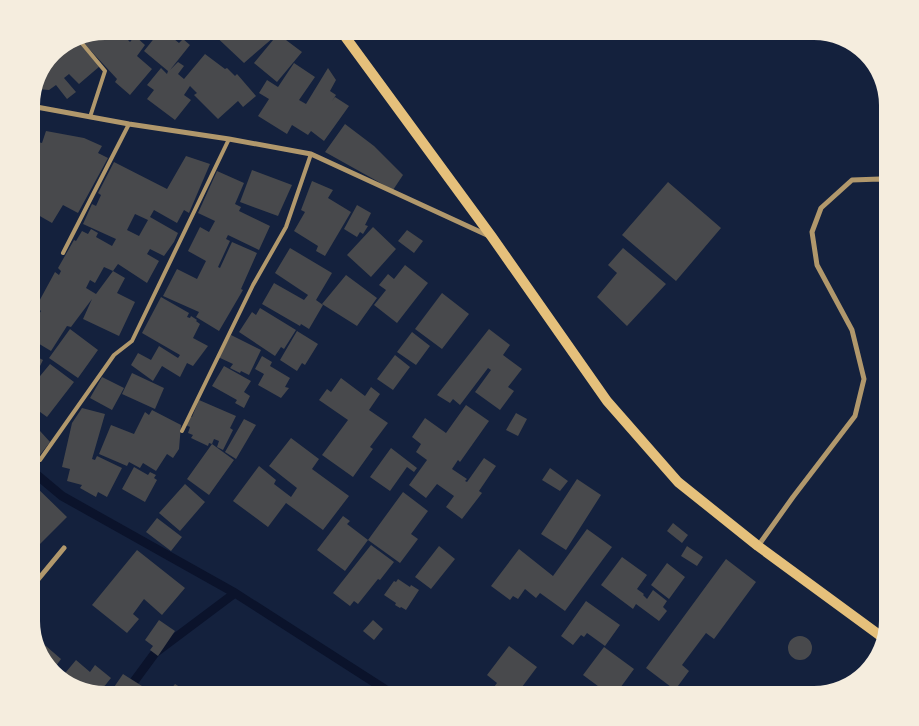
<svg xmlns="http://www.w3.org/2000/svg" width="919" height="726" viewBox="0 0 919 726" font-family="Karla,sans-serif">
	<rect width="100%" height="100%" fill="#14213d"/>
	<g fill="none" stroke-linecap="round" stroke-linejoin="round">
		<path stroke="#0b132b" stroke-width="9" d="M31 470 62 496 235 593 394 695
			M127 691 155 653 235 593"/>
	</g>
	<path fill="#48494c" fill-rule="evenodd" d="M105 31H136L128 40 130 42 135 36 145 45 137 56 152 69 130 95 115 82 117 79 81 40Z
		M160 31H164L179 43 183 39 190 45 170 70 178 62 184 66 178 74 184 79 205 54 225 69 227 68 235 76 237 74 256 96 243 107 238 101 218 119 194 95 197 93 190 86 184 95 191 100 175 120 147 99 154 90 147 85 161 68 167 74 168 71 144 51Z
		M210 31H281L244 63Z
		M278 34 302 52 277 82 254 63Z
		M78 41 100 66 79 84 69 74 64 78 76 92 67 99 56 85 49 90 36 89 56 50Z
		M294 63 315 77 299 100 306 104 328 68 336 80 330 91 336 95 332 101 335 97 349 106 324 141 311 131 308 135 292 125 287 134 258 116 269 99 259 93 267 80 278 87Z
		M345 124 374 146 403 175 393 190 325 152Z
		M46 131 84 138 102 146 98 153 108 158 78 213 63 205 52 223 38 215 34 223 31 221V140L42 143Z
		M186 156 210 164 189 213 184 210 177 223 154 210 150 217 178 233 174 242 164 256 150 249 147 254 159 261 147 283 118 264 113 271 125 278 117 293 135 302 119 336 83 319 92 299 71 327 67 326 51 351 31 339V326L41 311 36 307 55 272 59 275 61 271 58 268 74 240 76 241 82 231 88 234 91 229 98 233 96 237 112 246 116 239 83 224 92 204 96 206 101 195 98 193 114 162 167 189ZM135 214 148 220 139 236 127 230ZM104 267 113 271 96 294 86 288 90 280 95 283Z
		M252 170 292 185 278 216 240 202Z
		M217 171 244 183 235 204 241 207 239 211 270 226 259 250 228 235 226 239 230 241 218 267 220 268 232 242 257 253 241 289 243 290 219 331 196 317 199 312 163 296 177 269 197 279 206 261 188 251 200 227 209 232 215 221 198 213Z
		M312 181 333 190 328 198 351 212 325 256 316 251 318 246 294 231 305 212 301 210Z
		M668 182 721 228 676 281 622 235Z
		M357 205 371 213 365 225 368 226 363 234 360 232 357 237 344 229Z
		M373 227 396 249 371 277 347 255Z
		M407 230 423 241 414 253 398 241Z
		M290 248 332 273 316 300 323 305 309 329 301 324 300 326 262 304 274 283 304 300 308 295 275 273Z
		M623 248 666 284 627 326 597 297 617 273 608 265Z
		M405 265 428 283 397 323 374 305 386 290 379 285 388 274 394 279Z
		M346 275 377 298 357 326 322 304Z
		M442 293 469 314 442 349 415 329Z
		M161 297 189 313 187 317 190 318 191 316 197 320 196 321 200 324 193 338 208 346 193 366 187 363 180 377 162 366 153 381 131 365 138 353 151 360 159 346 178 358 180 355 142 333Z
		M260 308 296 330 284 349 281 347 275 356 239 332 252 312 256 315Z
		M70 329 98 350 78 378 49 358Z
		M489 329 510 345 503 355 522 369 508 387 514 391 500 410 475 392 491 370 488 368 460 405 453 399 450 403 437 395Z
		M297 331 318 344 305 365 302 363 297 371 280 360Z
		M412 332 430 346 416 365 397 352Z
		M231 335 261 350 249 375 241 371 240 373 230 368 233 364 218 357Z
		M395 355 410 367 393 390 377 379Z
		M35 356 43 360 38 370 31 366V357L34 358Z
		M262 356 272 362 270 366 290 378 285 387 289 388 281 398 258 385 264 374 255 369Z
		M50 364 74 382 47 417 36 409 34 411 31 410V387Z
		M224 366 251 381 244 392 250 396 244 408 235 403 237 400 212 386Z
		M132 373 164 388 155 409 122 394Z
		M102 377 124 388 112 410 90 398Z
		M341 378 365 396 371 387 380 394 369 410 388 423 370 447 373 449 353 477 322 455 348 420 319 400 327 389 331 392Z
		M199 400 236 416 230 428 233 430 223 450 217 447 219 441 214 439 212 444 209 443 208 446 191 438 193 435 188 433 190 427 186 425 190 416 192 417Z
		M466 405 489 421 460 462 458 460 452 469 467 479 465 481 467 482 484 458 496 466 479 491 482 493 462 519 446 507 454 496 437 484 426 498 409 485 427 460 416 452 421 444 412 437 425 418 446 433Z
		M82 408 105 414 92 459 95 460 97 456 122 468 107 497 98 492 96 497 80 488 82 485 67 481 70 469 62 467 72 423Z
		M152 410 181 425 179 449 173 458 167 454 156 471 143 463 140 468 129 462 127 466 99 454 111 425 134 434 145 412 149 415Z
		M516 413 527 419 518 436 506 430Z
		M244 419 256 425 236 459 225 452Z
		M31 421 50 442 36 460 31 454Z
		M291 438 319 459 312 469 349 496 323 530 286 503 268 527 233 501 259 466 276 480 274 484 291 497 297 488 269 466Z
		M212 444 234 460 209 495 187 479Z
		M391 448 417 468 414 472 407 467 390 491 370 477Z
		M134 467 148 475 150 472 156 475 154 478 157 480 145 502 122 489Z
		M550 468 568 481 560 491 542 480Z
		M577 479 601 495 566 550 541 534Z
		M31 482 67 517 33 551 31 549Z
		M185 484 205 502 180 531 159 513Z
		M403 492 428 511 411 534 418 539 400 563 368 540Z
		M343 516 350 521 347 524 368 540 345 571 317 550Z
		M157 518 182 537 171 551 146 532Z
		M673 523 688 535 682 543 667 531Z
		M587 529 612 547 565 611 540 593 536 598 525 589 518 599 513 596 510 600 491 586 519 549 553 576Z
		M371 545 394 562 380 580 378 579 358 604 354 601 350 606 333 593Z
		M439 546 455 559 431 589 415 577Z
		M687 546 703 557 697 566 681 556Z
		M137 550 185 588 162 615 144 599 133 614 139 619 127 633 92 605Z
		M622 557 647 575 637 589 644 594 643 595 647 599 653 590 667 601 663 607 667 611 659 621 636 604 633 609 601 585Z
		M726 559 756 582 714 639 706 633 682 665 689 671 675 690 646 668Z
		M667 563 685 577 669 599 651 585Z
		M398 579 410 587 411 585 419 590 406 610 401 607 400 608 395 605 396 603 384 595 394 581 396 582Z
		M586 601 620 625 605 646 587 633 584 637 581 635 573 645 561 636Z
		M159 620 175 631 158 656 150 650 153 646 145 640Z
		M373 620 383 629 374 640 363 631Z
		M788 648a12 12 0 1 1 24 0a12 12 0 1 1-24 0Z
		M39 640 61 659 53 670 49 662Z
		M509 646 537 667 516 695H488L497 683 487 675Z
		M604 647 634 669 615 695H610L583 675Z
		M76 660 90 672 95 665 111 678 99 693 61 678Z
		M123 674 142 686 136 695H113L110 693Z
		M175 684 193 695H166Z"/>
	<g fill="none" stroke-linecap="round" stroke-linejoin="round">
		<path stroke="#b1986c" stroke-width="4" d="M80 41 105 71 90 117
			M63 253 129 124
			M182 431 253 285 286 227 311 154
			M40 460 114 355 132 341 229 139"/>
		<path stroke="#b1986c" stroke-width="5" d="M31 106 129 124 229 139 311 154 487 235
			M758 546 793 497 855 416 864 379 852 330 817 265 812 232 821 208 852 180 880 179 888 188
			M31 588 64 548"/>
		<path stroke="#e5c07b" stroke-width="10" d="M341 31 492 237 607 401 678 482 758 546 882 637"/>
	</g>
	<path d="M0 0H919V726H0ZM105 40H814A65 65 0 0 1 879 105V621A65 65 0 0 1 814 686H105A65 65 0 0 1 40 621V105A65 65 0 0 1 105 40Z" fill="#f5edde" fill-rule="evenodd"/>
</svg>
